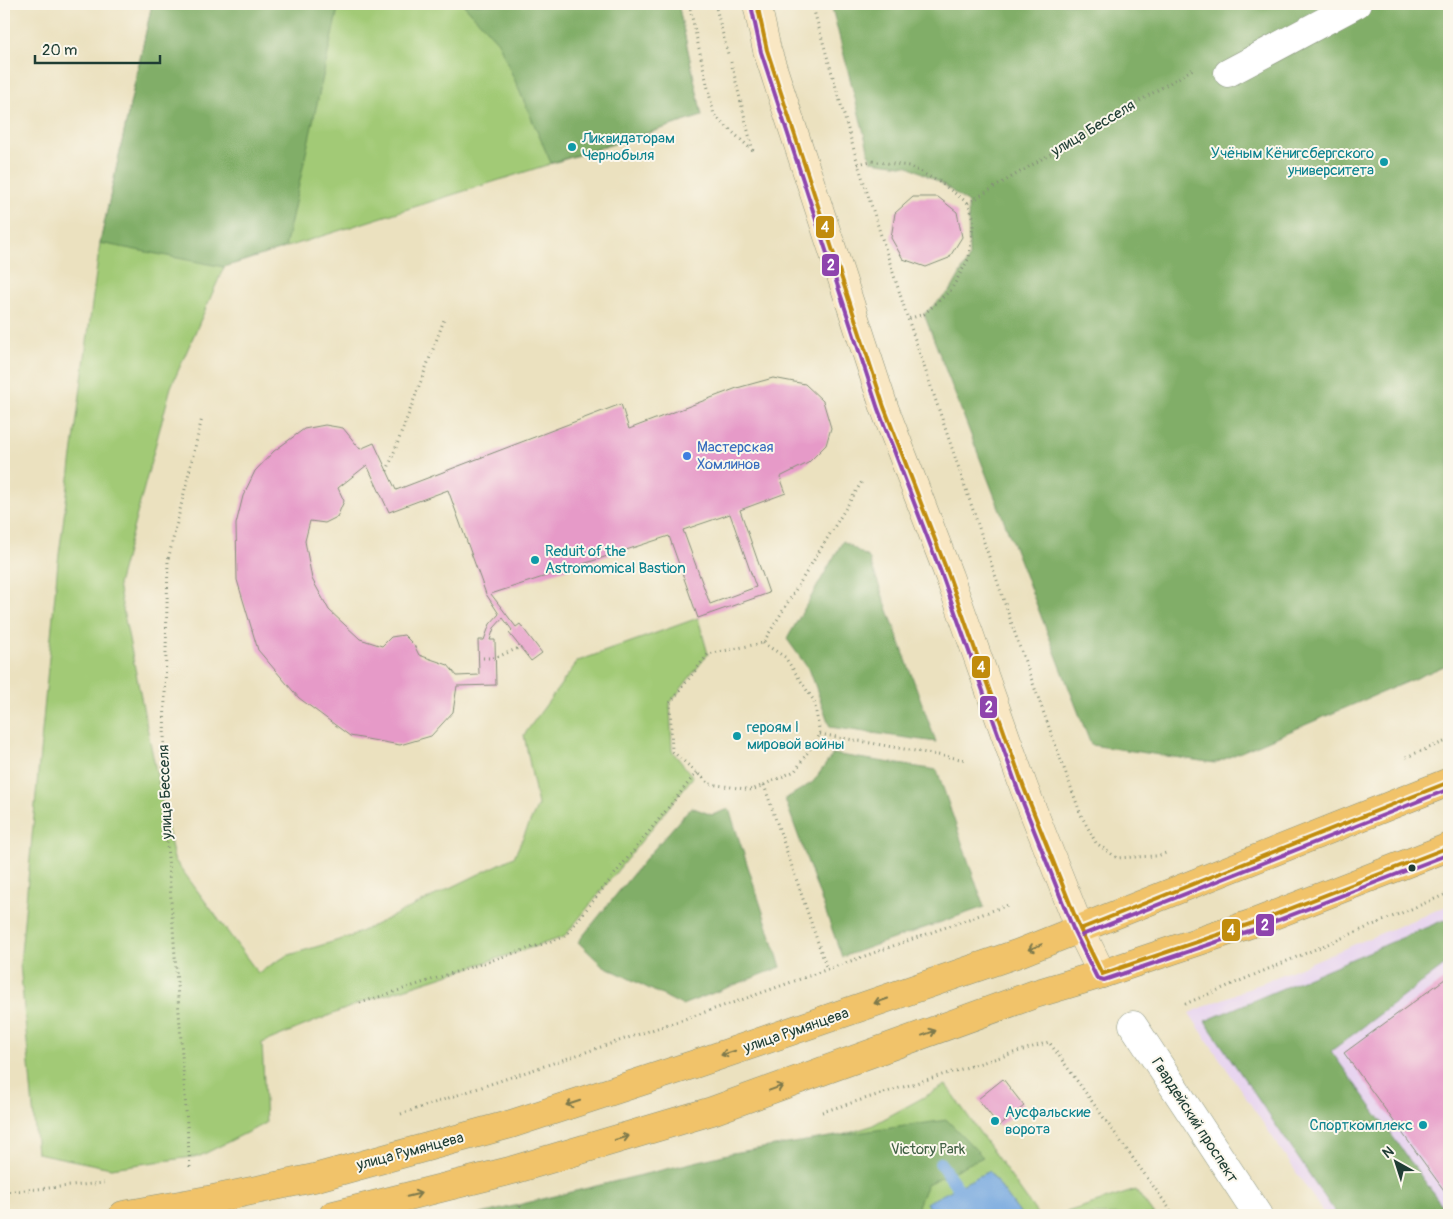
<svg xmlns="http://www.w3.org/2000/svg" width="1453" height="1219" viewBox="0 0 1453 1219" font-family="Pangolin,sans-serif">
	<rect width="100%" height="100%" fill="#fbf7ec"/>
	<filter id="ink" filterUnits="userSpaceOnUse"><feTurbulence type="fractalNoise" baseFrequency=".02" numOctaves="2"/><feDisplacementMap in="SourceGraphic" scale="10" xChannelSelector="R" yChannelSelector="G"/><feConvolveMatrix kernelMatrix="1 2 1 2 8 2 1 2 1" color-interpolation-filters="sRGB"/></filter>
	<filter id="wash" filterUnits="userSpaceOnUse"><feTurbulence type="fractalNoise" baseFrequency=".0096" numOctaves="4" result="noise"/><feDisplacementMap in="SourceGraphic" scale="20" xChannelSelector="R" yChannelSelector="G"/><feGaussianBlur stdDeviation="1.12" result="paint"/><feColorMatrix in="noise" values="0 0 0 0 0 0 0 0 0 0 0 0 0 0 0 0 0 1.4 0 .05"/><feComposite in="paint" operator="in"/></filter>
	<g filter="url(#wash)">
		<rect width="100%" height="100%" fill="#ebe1bf"/>
		<path fill="#e6d2f0" d="M1449 905V1215H1325L1189 1013Z"/>
		<path fill="#a2ca76" stroke="#608455" d="M152 4H678L702 116 224 267 171 387 118 585 174 859 258 973 286 956 352 936 514 857 538 805 524 735 578 661 698 618 708 654 670 703 672 751 693 777 564 937 360 1003 262 1043 266 1123 200 1156 111 1168 37 1153 20 964 58 562 100 243Z
			M946 1085 1038 1215H1021L989 1171 927 1204 933 1215H541L709 1177 871 1126Z
			M1136 1190 1154 1215H1057Z"/>
		<path fill="#81ae67" stroke="#50764e" d="M152 4H339L285 248 224 267 100 243Z
			M463 4H678L702 116 551 163 498 42Z
			M831 4H1449V664L1215 763 1091 745 924 314 951 290 969 258 968 203 941 183 909 166 871 161Z
			M843 541 869 558 936 742 830 727 810 671 787 639Z
			M833 754 937 770 984 907 842 957 785 799 813 782Z
			M691 807 712 815 729 809 781 967 682 1005 602 965 578 942 641 864Z
			M1444 920 1449 924V962L1331 1051 1449 1215H1337L1205 1021Z
			M947 1120 983 1157 927 1184 918 1206 922 1215H477L732 1153 842 1135Z"/>
		<path fill="#72a6df" stroke="#48728a" d="M989 1171 1021 1215H933L926 1203Z"/>
		<g fill="none" stroke-linecap="round" stroke-linejoin="round">
			<path stroke="#72a6df" stroke-width="12" d="M940 1163 958 1188"/>
		</g>
		<g id="blocks">
			<path fill="#e69ac8" fill-rule="evenodd" d="M913 197H938L957 212 962 237 949 258 926 267 903 259 891 238 895 213Z
				M773 378 805 384 823 401 831 428 826 445 808 463 780 477 786 493 740 510 769 593 698 618 669 536 491 594 516 627 520 624 542 653 531 661 509 633 512 630 503 618 494 628 490 640H495L496 685 457 686 453 712 431 736 400 745 350 736 299 698 258 650 237 580 236 524 243 496 255 471 274 451 304 429 325 425 343 428 360 449 374 443 396 490 621 404 629 429 737 388ZM367 465 389 512 448 490 486 594 499 614 490 624 484 640H478L479 675 457 676 448 665 419 655 414 645 404 635 391 637 382 646 360 639 329 610 312 579 305 541 310 521 325 523 337 517 344 501 338 488ZM730 514 756 587 710 604 683 530Z
				M1449 976V1197L1344 1053Z
				M1003 1079 1024 1106 999 1126 978 1099Z"/>
		</g>
	</g>
	<g filter="url(#ink)">
		<use href="#blocks" fill-opacity="0" stroke="#858f7a" stroke-width="1"/>
		<g fill="none" stroke-linecap="round" stroke-linejoin="round">
			<defs>
				<path id="pedestrian" d="M1133 1025 1258 1215"/>
				<path id="minor" d="M1228 73 1357 4"/>
				<path id="secondary" d="M757 4 767 50 884 407 949 576 1024 788 1080 929 1102 974"/>
				<path id="primary" d="M123 1215 213 1199 314 1178 511 1124 698 1063 1019 953 1449 782
					M333 1215 513 1170 712 1111 1035 994 1102 974 1256 922 1449 847"/>
			</defs>
			<use href="#pedestrian" stroke="#858f7a" stroke-width="29"/>
			<use href="#minor" stroke="#858f7a" stroke-width="29"/>
			<use href="#secondary" stroke="#858f7a" stroke-width="29"/>
			<use href="#primary" stroke="#858f7a" stroke-width="29"/>
			<path stroke="#858f7a" stroke-width="3" stroke-dasharray="1 4" stroke-linecap="butt" d="M689 4 714 115 753 151
				M715 4 728 54
				M812 4 858 164 908 319 1019 645 1081 815 1096 843 1117 858 1157 856 1166 853
				M731 62 753 151
				M858 164 871 161 909 166 941 183 968 203 974 219 969 258 951 290 924 314 908 319
				M968 203 1193 69
				M387 471 444 320
				M763 643 785 657 814 701 820 734 795 771 752 790 710 784 672 751 670 703 708 654 763 643 863 480
				M478 658H495L521 647
				M820 734 966 760
				M1406 757 1449 740
				M764 785 827 969
				M360 1003 564 937 693 777 698 773
				M1185 1004 1449 893
				M822 1112 1049 1042 1174 1215
				M401 1114 744 999 1008 905
				M190 1167 163 787 168 560 202 418
				M4 1192 104 1183
				M520 1206 522 1215"/>
			<use href="#pedestrian" stroke="#fff" stroke-width="28"/>
			<use href="#minor" stroke="#fff" stroke-width="28"/>
			<use href="#secondary" stroke="#f9e7c3" stroke-width="28"/>
			<use href="#primary" stroke="#f1c36a" stroke-width="28"/>
			<defs>
				<path id="bus-1" d="M757 4 767 50 884 407 949 576 1024 788 1080 929 1102 974 1256 922 1449 847
					M1080 929 1449 782"/>
				<path id="bus-2" d="M751 5 761 52 878 409 943 578 1018 790 1074 931 1097 978 1104 980 1258 928 1449 854
					M1082 935 1449 789"/>
			</defs>
			<use href="#bus-1" stroke="#fbf7ec" stroke-width="8"/>
			<use href="#bus-2" stroke="#fbf7ec" stroke-width="8"/>
			<use href="#bus-1" stroke="#c18c0d" stroke-width="4"/>
			<use href="#bus-2" stroke="#8e44ad" stroke-width="4"/>
		</g>
		<defs><path id="oneway-shaft" d="M-6 0H5M1.5-3L5.5 0L1.5 3" fill="none" stroke-width="1.6" stroke-linecap="round" stroke-linejoin="round" transform="scale(1.25)"/></defs>
		<g stroke="#7d794c">
			<use href="#oneway-shaft" transform="translate(1035 947) rotate(158)"/>
			<use href="#oneway-shaft" transform="translate(881 1001) rotate(161)"/>
			<use href="#oneway-shaft" transform="translate(929 1033) rotate(-20)"/>
			<use href="#oneway-shaft" transform="translate(728 1053) rotate(162)"/>
			<use href="#oneway-shaft" transform="translate(776 1088) rotate(-20)"/>
			<use href="#oneway-shaft" transform="translate(573 1103) rotate(162)"/>
			<use href="#oneway-shaft" transform="translate(622 1138) rotate(-16)"/>
			<use href="#oneway-shaft" transform="translate(414 1195) rotate(-14)"/>
		</g>
	</g>
	<g fill="#0f9aa8" stroke="#fbf7ec" stroke-width="2">
		<circle cx="572" cy="147" r="5"/>
		<circle cx="1384" cy="162" r="5"/>
		<circle cx="535" cy="560" r="5"/>
		<circle cx="737" cy="736" r="5"/>
		<circle cx="995" cy="1121" r="5"/>
		<circle cx="1423" cy="1125" r="5"/>
	</g>
	<circle fill="#3f7fe0" stroke="#fbf7ec" stroke-width="2" cx="687" cy="456" r="5"/>
	<circle fill="#1f3d34" stroke="#fbf7ec" stroke-width="2" cx="1412" cy="868" r="4.5"/>
	<g text-anchor="middle" stroke-width="4" stroke-linejoin="round" paint-order="stroke">
		<g font-size="15" fill="#1f3d34" stroke="#fbf7ec">
			<text transform="translate(1093 128) rotate(-31)" y="5">улица Бесселя</text>
			<text transform="translate(165 792) rotate(-92)" y="5">улица Бесселя</text>
			<text transform="translate(796 1030) rotate(-19)" y="5">улица Румянцева</text>
			<text transform="translate(1195 1120) rotate(57)" y="5">Гвардейский проспект</text>
			<text transform="translate(410 1151) rotate(-15)" y="5">улица Румянцева</text>
		</g>
		<g font-size="15" fill="#0d838f" stroke="#fbf7ec" text-anchor="start">
			<text x="582" y="143">Ликвидаторам<tspan x="582" dy="17">Чернобыля</tspan></text>
			<text x="1374" y="158" text-anchor="end">Учёным Кёнигсбергского<tspan x="1374" dy="17">университета</tspan></text>
			<text x="545" y="556">Reduit of the<tspan x="545" dy="17">Astromomical Bastion</tspan></text>
			<text x="747" y="732">героям I<tspan x="747" dy="17">мировой войны</tspan></text>
			<text x="1005" y="1117">Аусфальские<tspan x="1005" dy="17">ворота</tspan></text>
			<text x="1413" y="1130" text-anchor="end">Спорткомплекс</text>
		</g>
		<g font-size="15" fill="#366cbe" stroke="#fbf7ec" text-anchor="start">
			<text x="697" y="452">Мастерская<tspan x="697" dy="17">Хомлинов</tspan></text>
		</g>
		<g font-size="15" fill="#406044" stroke="#fbf7ec">
			<text x="928" y="1154">Victory Park</text>
		</g>
	</g>
	<g stroke="#fbf7ec" stroke-width="2">
		<rect x="815" y="215" width="20" height="24" rx="5" fill="#c18c0d"/>
		<rect x="821" y="253" width="19" height="24" rx="5" fill="#8e44ad"/>
		<rect x="971" y="655" width="20" height="24" rx="5" fill="#c18c0d"/>
		<rect x="979" y="695" width="19" height="24" rx="5" fill="#8e44ad"/>
		<rect x="1255" y="913" width="20" height="24" rx="5" fill="#8e44ad"/>
		<rect x="1221" y="918" width="20" height="24" rx="5" fill="#c18c0d"/>
	</g>
	<g font-size="14" text-anchor="middle" font-weight="bold" fill="#fff">
		<text x="825" y="232">4</text>
		<text x="831" y="270">2</text>
		<text x="981" y="672">4</text>
		<text x="989" y="712">2</text>
		<text x="1265" y="930">2</text>
		<text x="1231" y="935">4</text>
	</g>
	<rect width="1453" height="1219" fill="none" stroke="#fbf7ec" stroke-width="20"/>
	<g transform="translate(1396 1162) rotate(321)" stroke="#fbf7ec" stroke-width="4" paint-order="stroke">
	<path d="M0-4L9 19L0 12L-9 19Z" fill="#1f3d34"/>
	<text y="-8" font-size="14" font-weight="bold" text-anchor="middle" fill="#1f3d34">N</text>
	</g>
	<path d="M35 55v8h125v-8" fill="none" stroke="#1f3d34" stroke-width="2.5"/>
	<text x="42" y="55" font-size="15" fill="#1f3d34" stroke="#fbf7ec" stroke-width="4" paint-order="stroke">20 m</text>
</svg>
